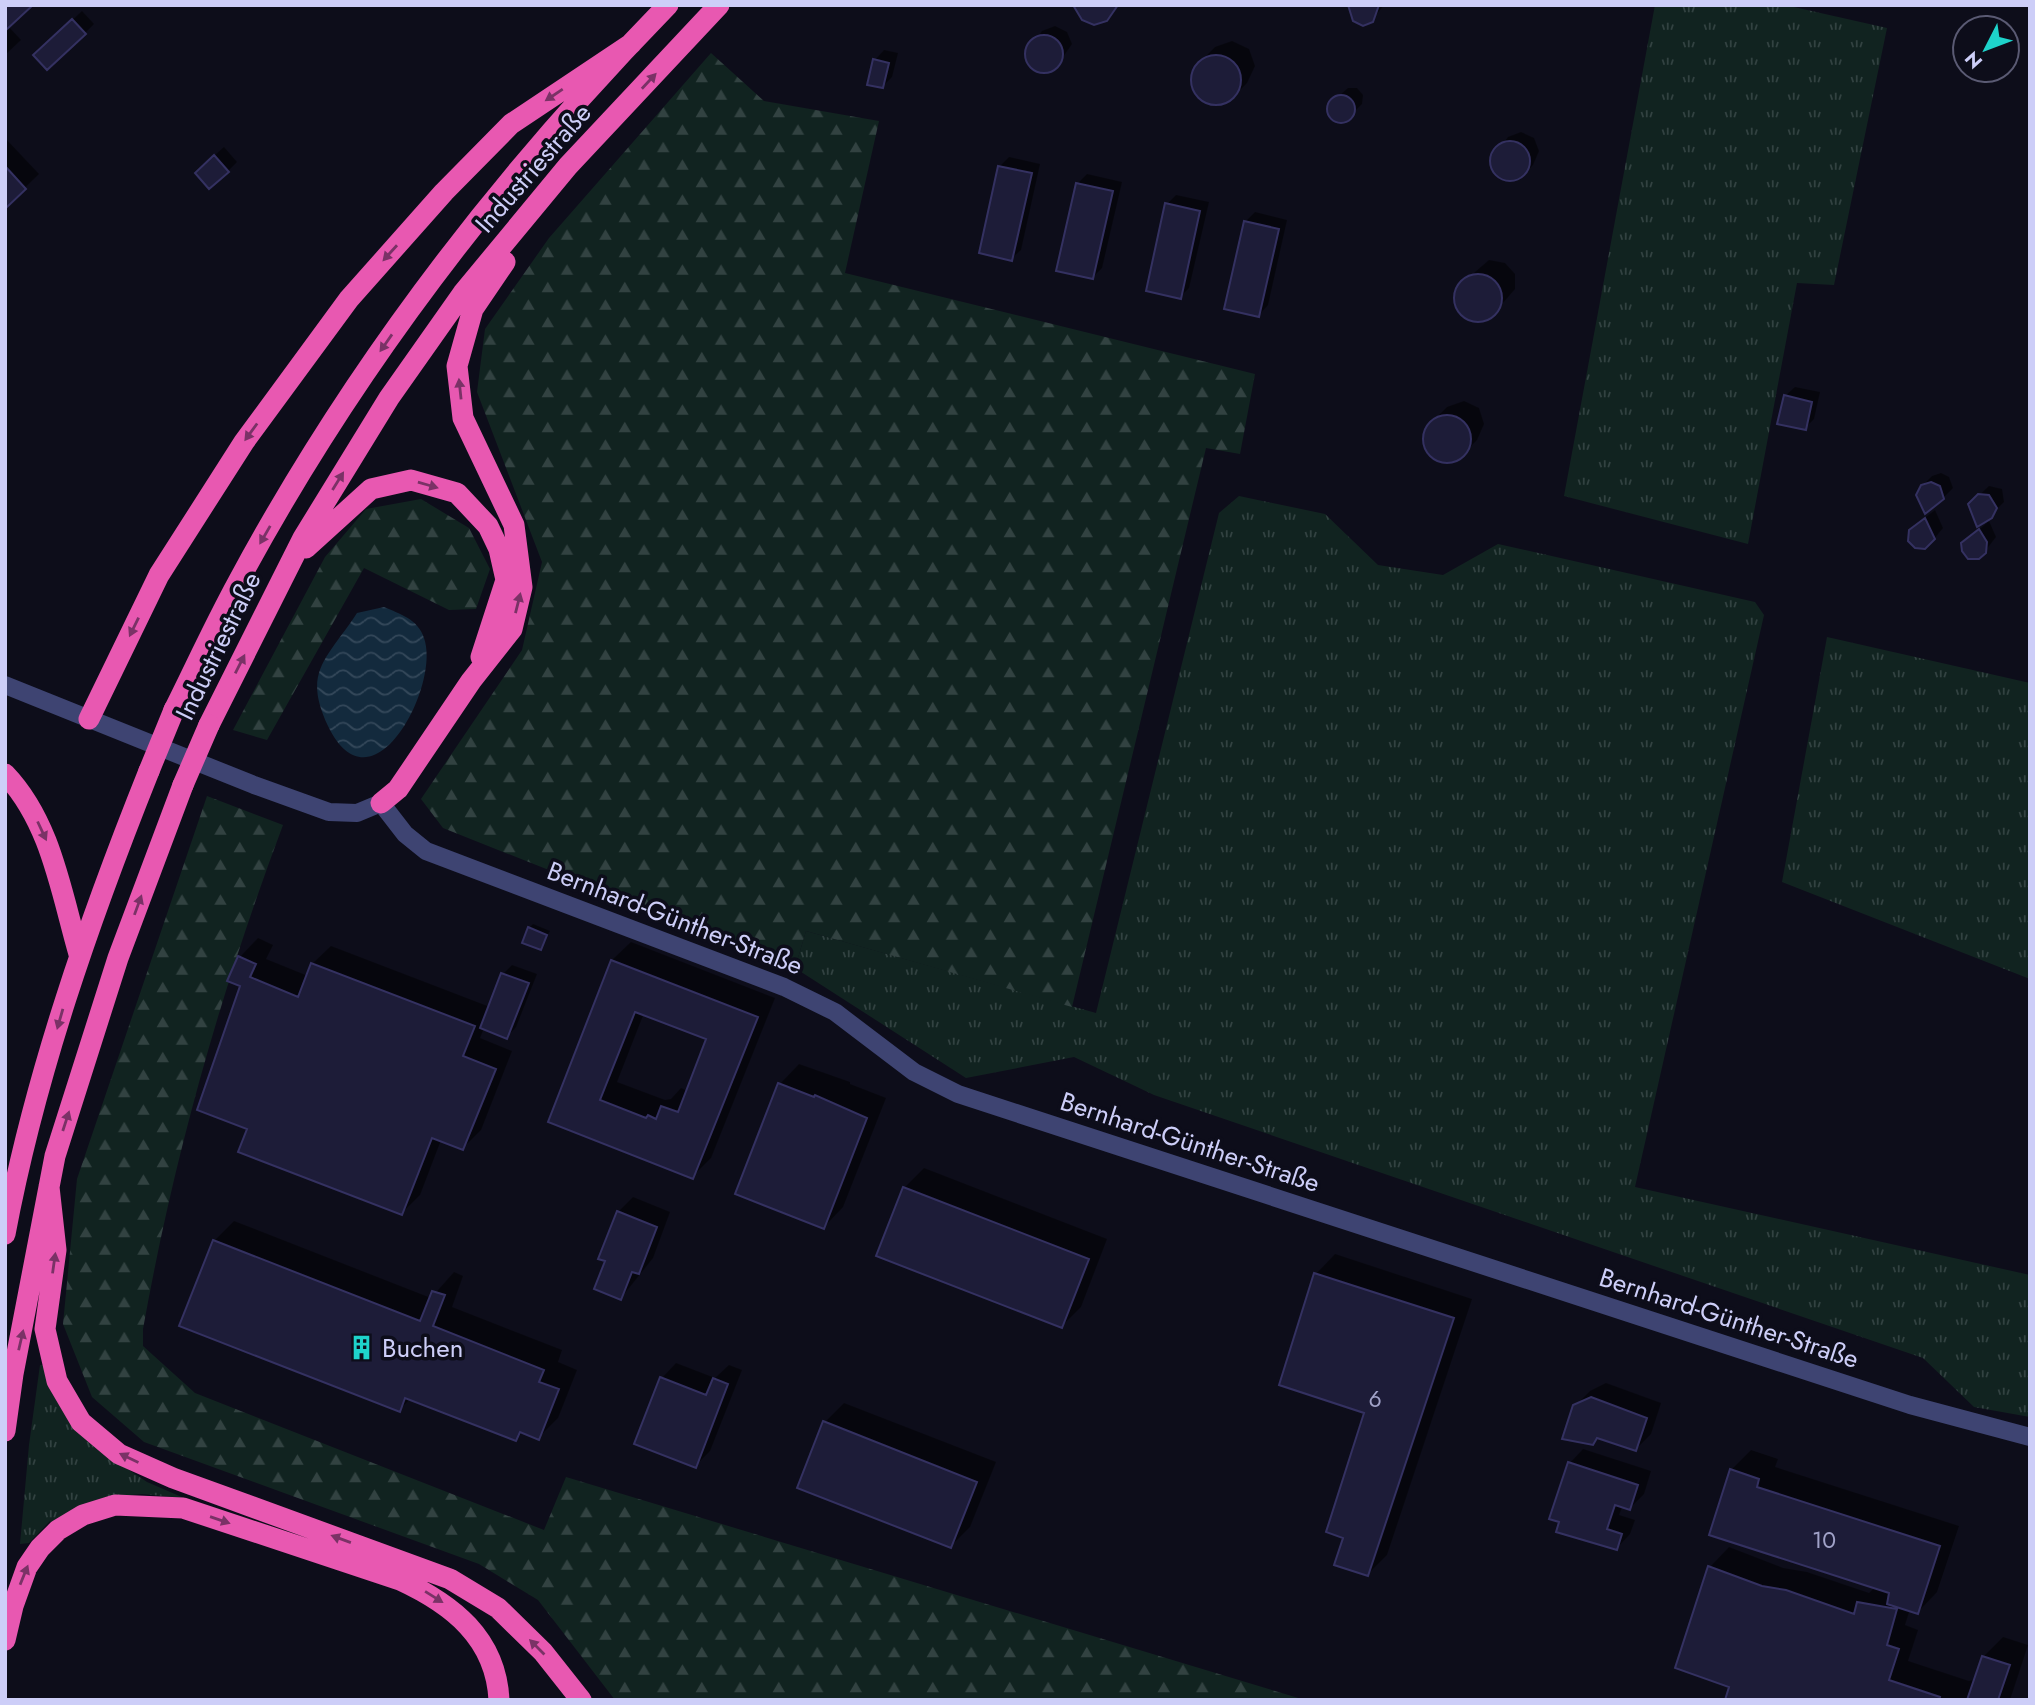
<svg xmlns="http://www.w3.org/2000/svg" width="2035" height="1705" viewBox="0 0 2035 1705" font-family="Jost,sans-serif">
	<defs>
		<pattern id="grass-tufts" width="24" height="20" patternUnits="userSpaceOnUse" patternTransform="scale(1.75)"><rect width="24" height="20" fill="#112320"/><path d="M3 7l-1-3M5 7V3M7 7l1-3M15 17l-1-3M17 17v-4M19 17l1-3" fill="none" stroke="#324241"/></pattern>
		<pattern id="forest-firs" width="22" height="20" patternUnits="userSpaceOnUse" patternTransform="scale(1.75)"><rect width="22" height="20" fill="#112320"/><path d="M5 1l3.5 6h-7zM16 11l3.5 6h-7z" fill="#324241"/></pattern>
		<pattern id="water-waves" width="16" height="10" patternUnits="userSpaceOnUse" patternTransform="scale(1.75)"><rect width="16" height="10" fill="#132a3d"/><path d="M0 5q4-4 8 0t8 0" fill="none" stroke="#34485a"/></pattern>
	</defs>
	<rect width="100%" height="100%" fill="#0d0d1a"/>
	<path fill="url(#grass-tufts)" d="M1655 5H1785L1887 28 1834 285 1797 283 1748 544 1564 496Z
		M1239 496 1325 514 1378 565 1443 575 1498 544 1755 602 1764 615 1635 1187 2030 1275V1417L1974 1407 1923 1358 1154 1095 1074 1057 966 1078 795 968 806 931 1096 1013 1219 513Z
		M1827 637 2030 683V979L1782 882Z
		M40 1365H44L93 1446 147 1482 184 1498 142 1494 117 1496 52 1525 50 1521 29 1543 20 1544 29 1445Z"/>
	<path fill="url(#forest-firs)" d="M711 53 764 101 879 121 845 273 1255 374 1240 454 1206 448 1072 1007 806 931 795 968 443 828 421 799 522 650 542 562 477 392 485 329 549 238Z
		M421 499 469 528 490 569 476 609 449 610 364 568 267 740 233 730 325 557 366 509Z
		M207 796 283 825C221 990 174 1156 143 1329V1346L195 1393 544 1530 566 1477 1305 1700H615L538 1600 479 1564 144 1442 92 1397 63 1324 77 1179Z"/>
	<path fill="url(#water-waves)" d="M384 607C400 614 418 619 424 638 441 685 372 817 328 726 302 671 327 659 357 613Z"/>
	<path fill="#0007" fill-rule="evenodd" d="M5 5 8 26 21 40 5 55Z
		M1354 5H1384L1372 20Z
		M82 11 94 24 85 33 45 46Z
		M1055 26 1067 32 1072 44 1056 67 1043 71 1031 65 1026 53 1042 31Z
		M1232 41 1249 49 1255 66 1247 83 1232 98 1214 104 1198 96 1192 79 1200 62 1215 47Z
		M884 50 898 53 892 77 883 86 875 60Z
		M1348 88H1357L1363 95 1362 104 1345 121 1336 120 1330 113V104Z
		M1521 132 1534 138 1539 151 1533 165 1523 175 1509 179 1496 173 1491 160 1508 137Z
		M5 138 39 174 5 207Z
		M224 147 237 162 228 171 206 163Z
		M1009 157 1040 164 1021 250 1011 259 1000 166Z
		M1087 174 1122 182 1102 268 1093 277 1077 184Z
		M1176 195 1209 202 1189 288 1180 297 1167 204Z
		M1255 212 1287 220 1268 305 1259 315 1245 222Z
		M1489 260 1505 263 1515 274V289L1496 311 1476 320 1463 314 1456 301 1460 285Z
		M1795 387 1820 392 1814 419 1805 428 1785 396Z
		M1464 401 1479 408 1484 424 1477 440 1462 455 1446 461 1430 454 1425 438 1432 422 1447 407Z
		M1941 473 1949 477 1953 488 1943 498 1922 486 1932 476Z
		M1989 486 2002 489 2004 502 1994 512 1970 504Z
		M1935 510 1943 528 1929 545 1913 527Z
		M1989 521 1996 537 1982 555 1963 544Z
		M533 924 550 931 540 948 529 928Z
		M258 938 273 945 266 959 308 976 312 964 331 946 490 1007 503 974 512 965 537 974 516 1027 507 1037 484 1028 480 1038 512 1051 481 1130 463 1148 441 1140 420 1195 402 1213 249 1128 242 985 229 980 240 957Z
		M631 942 775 998 711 1158 693 1176 551 1121 612 960ZM644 1013 708 1038 688 1091 681 1088 671 1099 665 1100 617 1082Z
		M799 1064 850 1082V1084L886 1098 843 1207 824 1227 780 1084Z
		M924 1168 1107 1239 1081 1307 1062 1326 904 1188Z
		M633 1197 670 1212 653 1258 621 1298 607 1260 618 1212Z
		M234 1221 431 1298 454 1272 463 1276 452 1307 562 1350 558 1362 577 1370 558 1418 538 1438 523 1432 516 1439 411 1398 399 1410 214 1241Z
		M1335 1254 1472 1299 1387 1555 1368 1574 1366 1411 1316 1274Z
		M676 1363 715 1378 729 1365 742 1370 710 1451 695 1466 662 1378Z
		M1606 1383 1661 1403 1651 1434 1636 1449 1599 1436 1592 1443 1575 1406 1590 1391Z
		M844 1403 996 1462 970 1527 951 1546 825 1422Z
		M1583 1449 1651 1471 1644 1494 1630 1508 1623 1505 1619 1515 1635 1520 1630 1534 1617 1548 1570 1463Z
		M1751 1450 1778 1459 1775 1467 1959 1526 1937 1592 1918 1612 1910 1609 1905 1625 1918 1630 1908 1661 1969 1681 1976 1679 1983 1657 2003 1637 2028 1645 2010 1700H1727L1731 1686 1710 1567 1729 1547 1783 1568 1807 1572 1869 1593 1875 1587 1731 1470Z"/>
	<path fill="#1d1c38" stroke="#343161" stroke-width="2" fill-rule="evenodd" d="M5 5H33L5 31Z
		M1073 5H1118L1107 21 1094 25 1082 20Z
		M1348 5H1379L1373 22 1363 26 1353 21Z
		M72 19 86 34 47 70 33 55Z
		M1025 54a19 19 0 1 1 38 0a19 19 0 1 1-38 0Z
		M1191 80a25 25 0 1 1 50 0a25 25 0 1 1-50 0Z
		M873 59 889 63 883 88 867 85Z
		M1327 109a14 14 0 1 1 28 0a14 14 0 1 1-28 0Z
		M1490 161a20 20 0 1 1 40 0a20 20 0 1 1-40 0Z
		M214 155 229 172 209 189 195 173Z
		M5 166 26 189 5 209Z
		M998 166 1032 173 1012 261 979 253Z
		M1076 183 1113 191 1093 279 1056 271Z
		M1165 203 1200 211 1181 299 1146 291Z
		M1244 221 1279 229 1259 317 1224 309Z
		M1454 298a24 24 0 1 1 48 0a24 24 0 1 1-48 0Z
		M1784 395 1812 402 1806 430 1777 424Z
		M1423 439a24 24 0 1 1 48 0a24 24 0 1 1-48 0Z
		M1931 482 1940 486 1944 499 1925 514 1916 495 1921 485Z
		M1978 494 1989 495 1997 508 1992 518 1977 527 1968 504Z
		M1925 518 1935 539 1925 549 1915 548 1908 541 1909 530Z
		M1979 529 1987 542 1986 553 1979 559H1968L1962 551 1961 543Z
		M528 927 547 935 541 950 522 943Z
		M238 956 256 964 250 977 298 997 311 963 475 1026 463 1056 496 1069 463 1150 432 1138 402 1215 238 1152 247 1129 197 1110 240 986 227 981Z
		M611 960 758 1017 693 1179 548 1122ZM635 1012 706 1039 678 1112 661 1106 656 1119 648 1115 646 1118 600 1100Z
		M501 973 529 983 507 1039 480 1028Z
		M778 1083 814 1097 815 1095 867 1118 824 1229 735 1194Z
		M903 1187 1089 1259 1062 1328 876 1256Z
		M617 1211 657 1227 639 1274 632 1272 621 1300 594 1289 605 1261 598 1259Z
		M213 1240 420 1321 432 1291 445 1295 433 1326 544 1370 539 1382 559 1389 539 1440 520 1432 516 1441 405 1398 400 1412 179 1326Z
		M1314 1273 1454 1318 1368 1576 1334 1565 1343 1538 1326 1532 1364 1413 1279 1385Z
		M660 1377 706 1395 713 1378 728 1384 696 1468 634 1444Z
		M1591 1397 1647 1418 1636 1451 1597 1438 1593 1445 1562 1439 1573 1405Z
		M823 1421 977 1482 951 1548 797 1488Z
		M1568 1462 1638 1485 1630 1510 1615 1505 1607 1529 1622 1534 1617 1550 1556 1532 1559 1522 1549 1519Z
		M1730 1469 1759 1479 1757 1487 1940 1546 1918 1614 1887 1604 1889 1593 1709 1535Z
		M1708 1566 1762 1586 1786 1590 1854 1614 1857 1602 1897 1609 1887 1645 1899 1649 1889 1680 1940 1697 1939 1700H1725L1729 1687 1675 1668Z
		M1982 1656 2010 1665 1998 1700H1967Z"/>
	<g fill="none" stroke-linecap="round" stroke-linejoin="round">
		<path stroke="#3e4472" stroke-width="18" d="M5 685 254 785 329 812 357 813 381 803 405 834 426 851 784 987 835 1012 914 1072 958 1094 1910 1405 2030 1437"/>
		<path stroke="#e858b1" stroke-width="21" d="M306 548 371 489 411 480 457 493 488 526 499 549 506 580 481 657
			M174 710C195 668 215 624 238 582 352 370 500 177 668 5
			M89 719 159 575 244 442 349 299 444 192 511 124 631 44
			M209 725 303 538 389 398 463 293 568 166 719 5
			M5 774C51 822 61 892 79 954
			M381 803 398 789 471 681 512 629 522 587 514 525 463 418 457 366 473 309 505 262
			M49 1187 56 1250 45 1329 57 1381 81 1422 119 1454 173 1478 450 1579 498 1608 543 1652 581 1700
			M5 1234C35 1075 89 921 149 771
			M5 1431 13 1374 55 1156 118 958 183 785
			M5 1640 13 1606 27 1567 40 1548 58 1530 83 1515 115 1505 183 1508 400 1580C452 1604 496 1638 499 1700"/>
		<path stroke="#e858b1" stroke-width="21" d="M149 771 174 710
			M183 785 209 725"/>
	</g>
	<defs><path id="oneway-solid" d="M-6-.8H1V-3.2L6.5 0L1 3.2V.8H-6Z" transform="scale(1.75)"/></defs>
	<g fill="#7a3266">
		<use href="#oneway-solid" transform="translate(649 81) rotate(-47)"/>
		<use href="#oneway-solid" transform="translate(554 95) rotate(146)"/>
		<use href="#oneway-solid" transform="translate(390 253) rotate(132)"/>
		<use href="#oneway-solid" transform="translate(386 343) rotate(125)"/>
		<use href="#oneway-solid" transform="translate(460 389) rotate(-96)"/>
		<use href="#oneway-solid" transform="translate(251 432) rotate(126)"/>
		<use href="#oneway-solid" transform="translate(338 481) rotate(-58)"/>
		<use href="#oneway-solid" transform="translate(428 485) rotate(16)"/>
		<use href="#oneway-solid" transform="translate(265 535) rotate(120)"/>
		<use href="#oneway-solid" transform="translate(518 603) rotate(-76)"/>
		<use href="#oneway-solid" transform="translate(134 627) rotate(116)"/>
		<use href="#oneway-solid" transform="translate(240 664) rotate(-63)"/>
		<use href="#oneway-solid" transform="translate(42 831) rotate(65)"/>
		<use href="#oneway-solid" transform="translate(138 905) rotate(-70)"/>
		<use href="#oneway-solid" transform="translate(60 1019) rotate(106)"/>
		<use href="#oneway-solid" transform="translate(66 1121) rotate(-72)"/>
		<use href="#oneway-solid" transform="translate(54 1263) rotate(-82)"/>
		<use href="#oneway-solid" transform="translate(21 1340) rotate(-77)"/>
		<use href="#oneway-solid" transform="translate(129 1458) rotate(-154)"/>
		<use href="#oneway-solid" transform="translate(220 1520) rotate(19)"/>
		<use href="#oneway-solid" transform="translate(341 1539) rotate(-160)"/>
		<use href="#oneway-solid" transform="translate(24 1575) rotate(-68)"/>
		<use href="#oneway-solid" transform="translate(434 1597) rotate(32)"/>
		<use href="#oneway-solid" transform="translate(537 1647) rotate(-135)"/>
	</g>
	<defs>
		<symbol id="building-bare" viewBox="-9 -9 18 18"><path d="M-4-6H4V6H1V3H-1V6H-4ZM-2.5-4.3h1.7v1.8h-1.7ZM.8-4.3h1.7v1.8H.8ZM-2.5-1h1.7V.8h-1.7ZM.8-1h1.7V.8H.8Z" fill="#1ed3cb" stroke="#0d0d1a" stroke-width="2.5" paint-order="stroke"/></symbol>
	</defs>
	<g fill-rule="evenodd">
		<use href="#building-bare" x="344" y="1330" width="35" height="35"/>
	</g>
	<g text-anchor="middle" stroke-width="7" stroke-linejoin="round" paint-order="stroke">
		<g font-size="23" fill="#a1a2c8">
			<text x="1375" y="1407">6</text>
			<text x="1824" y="1548">10</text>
		</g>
		<g font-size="26" fill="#cdcef8" stroke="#0d0d1a">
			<text transform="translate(533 168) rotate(-49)" y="9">Industriestraße</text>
			<text transform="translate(218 646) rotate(-64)" y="9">Industriestraße</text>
			<text transform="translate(675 918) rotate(21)" y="9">Bernhard-Günther-Straße</text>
			<text transform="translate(1190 1142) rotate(18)" y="9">Bernhard-Günther-Straße</text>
			<text transform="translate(1729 1318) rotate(18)" y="9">Bernhard-Günther-Straße</text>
		</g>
		<g font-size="26" fill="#cdcef8" stroke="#0d0d1a" text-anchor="start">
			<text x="382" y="1357">Buchen</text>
		</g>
	</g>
	<rect width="2035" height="1705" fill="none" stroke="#cdcef8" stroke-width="14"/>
	<g transform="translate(1986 49) rotate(228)"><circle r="33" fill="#0d0d1a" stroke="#5a5a73" stroke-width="2"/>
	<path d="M0-5L12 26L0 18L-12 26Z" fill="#1ed3cb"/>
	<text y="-10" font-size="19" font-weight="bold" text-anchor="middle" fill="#cdcef8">N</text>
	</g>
</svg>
